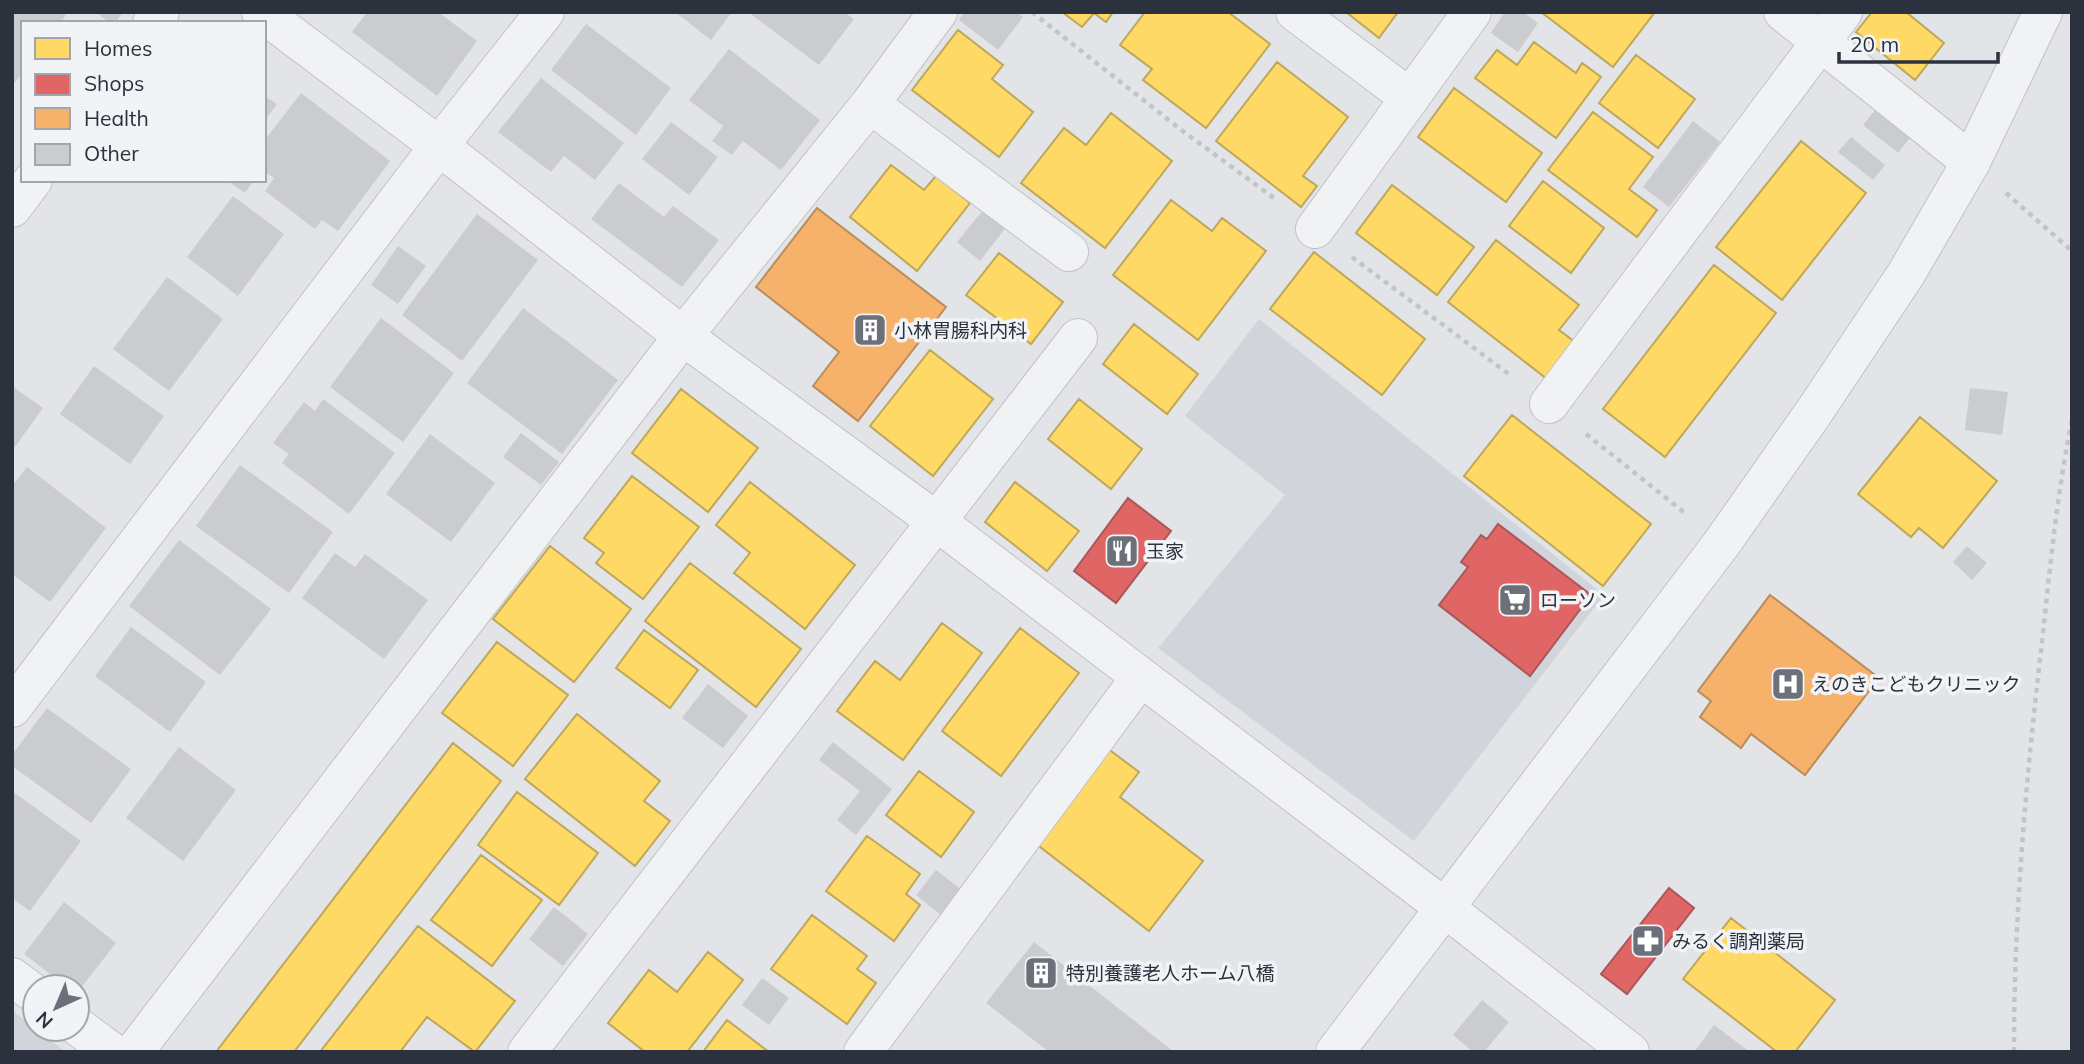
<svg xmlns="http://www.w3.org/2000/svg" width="2084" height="1064" viewBox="0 0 2084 1064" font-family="Mulish,'Noto Sans JP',sans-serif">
	<rect width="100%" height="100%" fill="#e2e4e7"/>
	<path fill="#d1d4da" d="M1259 319 1604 595 1414 841 1158 648 1285 495 1185 416Z
		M12 1010 35 1029 66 1052H12Z"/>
	<path fill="#ffd966" stroke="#bfa75a" stroke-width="2" d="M1062 12H1113L1106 22 1094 13 1082 27Z
		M1145 12H1228L1270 44 1206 128 1143 80 1152 69 1120 45Z
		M1346 12H1398L1379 38Z
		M1541 12H1655L1613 67Z
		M1872 12H1906L1944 43 1915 80 1856 32Z
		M958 30 1003 65 992 79 1033 112 999 157 912 90Z
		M1534 42 1576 73 1582 63 1601 77 1556 138 1475 78 1497 50 1517 65Z
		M1636 55 1695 99 1658 148 1599 103Z
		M1277 62 1348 117 1303 176 1317 186 1301 207 1216 141Z
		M1454 88 1542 153 1506 202 1418 137Z
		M1593 112 1653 157 1629 189 1657 210 1637 237 1548 170Z
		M1111 113 1172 161 1105 248 1021 183 1064 128 1086 145Z
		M1801 141 1866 193 1782 300 1716 247Z
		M891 165 924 190 936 176 970 203 917 271 850 217Z
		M1543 181 1604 228 1571 273 1509 226Z
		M1392 185 1474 247 1437 295 1356 233Z
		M1171 200 1212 231 1222 218 1266 251 1198 340 1113 275Z
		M1496 240 1579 305 1559 330 1575 342 1547 379 1448 302Z
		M1314 252 1425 339 1382 395 1270 309Z
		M999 253 1063 302 1031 344 966 295Z
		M1714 265 1776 313 1665 457 1603 409Z
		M1134 324 1198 374 1167 414 1103 364Z
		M930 350 993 399 933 476 870 426Z
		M681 389 758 448 708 512 632 453Z
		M1079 399 1142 449 1111 489 1048 439Z
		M1512 415 1651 524 1603 586 1464 476Z
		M1920 417 1997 481 1943 548 1919 528 1911 537 1858 494Z
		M632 476 699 527 643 599 596 563 604 553 584 538Z
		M750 482 855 565 805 629 734 573 750 553 716 525Z
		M1015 482 1079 531 1047 571 985 522Z
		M550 546 631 609 574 682 493 619Z
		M690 563 801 649 756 707 645 621Z
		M942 623 982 653 903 760 837 711 875 661 900 680Z
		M1020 628 1079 673 1001 776 942 731Z
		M644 630 698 670 670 708 616 668Z
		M497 642 568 695 513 766 442 713Z
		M577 714 660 781 644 801 670 821 635 866 525 779Z
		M453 743 501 781 294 1052H216Z
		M1107 748 1139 772 1120 797 1203 861 1149 931 1035 843Z
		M919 771 974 812 941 857 886 815Z
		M517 792 598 853 559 905 478 845Z
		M867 836 920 874 906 894 920 905 894 941 826 891Z
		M481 855 542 900 492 966 431 920Z
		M812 915 867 956 857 969 876 983 847 1024 771 969Z
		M1731 918 1835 1000 1795 1052H1777L1683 979Z
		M418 926 515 1001 475 1052 427 1017 400 1052H320Z
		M708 952 743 980 687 1052H645L608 1023 649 970 677 992Z
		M727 1020 769 1052H703Z"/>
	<path fill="#e06666" stroke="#aa565a" stroke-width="2" d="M1128 498 1171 531 1116 603 1074 571Z
		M1498 524 1591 595 1530 676 1439 605 1468 567 1461 562 1481 535 1487 539Z
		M1669 888 1694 908 1627 994 1601 974Z"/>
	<path fill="#f6b26b" stroke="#b98c5e" stroke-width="2" d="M817 208 946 307 858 421 813 386 839 352 756 287Z
		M1770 595 1879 678 1805 775 1751 734 1741 748 1700 717 1711 701 1698 691Z"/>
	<path fill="#cbcccf" d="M12 12H63L66 15 60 23H23V72L12 86Z
		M96 12H123L115 23H110Z
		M367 12H438L477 41 437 96 352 32Z
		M675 12H732L711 40Z
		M754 12H844L854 19 819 65 752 15Z
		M964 12H1017L1023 17 998 50 959 20Z
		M1505 12H1523L1538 23 1518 52 1491 33Z
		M586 24 671 88 636 135 551 70Z
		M729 49 820 120 781 170 743 141 732 155 712 141 723 126 689 100Z
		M541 78 624 143 595 180 564 156 551 172 498 132Z
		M301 93 390 161 338 231 322 220 315 229 265 191 274 178 264 171V141Z
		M264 96 277 104 264 121Z
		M1875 110 1910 138 1898 153 1863 125Z
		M1693 121 1720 142 1669 207 1643 187Z
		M671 122 718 157 689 195 642 159Z
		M1851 137 1885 165 1873 180 1838 152Z
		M231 180H254L245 193 229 182Z
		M619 183 664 217 673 206 719 240 682 287 591 219Z
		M233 196 284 234 238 296 187 257Z
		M984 209 1007 226 980 261 957 242Z
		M477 214 538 260 462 361 402 315Z
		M398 246 426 266 398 304 371 285Z
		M167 277 223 319 169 391 113 349Z
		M523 308 618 380 562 454 467 383Z
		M381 318 454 373 403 442 330 387Z
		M94 366 164 416 130 464 60 414Z
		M12 386 43 408 12 451Z
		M1970 388 2008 392 2002 435 1965 430Z
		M323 399 395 453 349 514 282 463 289 454 273 443 304 402 315 411Z
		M521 433 559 462 541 485 503 457Z
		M430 434 495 483 451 542 386 494Z
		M240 465 333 532 289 593 196 526Z
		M27 467 106 528 50 602 12 574V486Z
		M179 540 271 609 220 675 129 606Z
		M1967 546 1987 563 1972 580 1953 562Z
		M335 553 355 567 365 554 428 600 384 659 302 598Z
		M131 627 206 682 170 732 95 676Z
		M708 684 748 716 723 748 682 718Z
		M47 708 131 769 91 823 12 766V755Z
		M833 742 892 789 856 835 837 820 860 791 819 760Z
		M179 747 236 790 183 861 126 818Z
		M12 791 81 841 30 911 12 898Z
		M936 870 962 890 941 915 916 895Z
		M64 902 116 943 77 993V987H67L24 954Z
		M554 907 588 934 563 966 529 939Z
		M1034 942 1174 1052H1049L986 1003Z
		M762 978 789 998 769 1025 742 1005Z
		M1482 1000 1509 1022 1484 1052H1473L1453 1035Z
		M1714 1025 1750 1052H1694Z"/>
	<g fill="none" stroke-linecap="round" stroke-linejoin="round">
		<defs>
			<path id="minor" d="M1295 12 1410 98
				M1783 12 1971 162
				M152 23 160 12
				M870 104 1069 252
				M12 208 33 180
				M1315 229 1472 12
				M1549 404 1843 12
				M12 708 439 146 545 12
				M12 977 35 994
				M77 1026 112 1052
				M134 1052 683 336 870 104 938 12
				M527 1052 1078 338
				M863 1052 1140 678"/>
			<path id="tertiary" d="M261 12 439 146 683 336 936 521 1445 908 1630 1052
				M1335 1052 1722 543 1814 412 1906 274 1971 162 2043 12"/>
		</defs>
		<use href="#minor" stroke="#c1c2c5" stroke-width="40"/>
		<use href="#tertiary" stroke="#c1c2c5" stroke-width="40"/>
		<path stroke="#c2c5c7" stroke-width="4.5" stroke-dasharray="5 5" stroke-linecap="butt" d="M1032 12 1180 129 1278 201
			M2006 193 2072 251
			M1352 257 1510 375
			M1586 434 1686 514
			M2014 1052C2014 915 2026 778 2042 642 2050 568 2057 493 2072 420"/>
		<use href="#minor" stroke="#f1f2f4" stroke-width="38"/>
		<use href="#tertiary" stroke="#f1f2f4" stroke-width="38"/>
	</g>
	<defs>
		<symbol id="building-square" viewBox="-11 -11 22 22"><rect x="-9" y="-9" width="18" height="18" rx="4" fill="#6b7079" stroke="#f1f3f6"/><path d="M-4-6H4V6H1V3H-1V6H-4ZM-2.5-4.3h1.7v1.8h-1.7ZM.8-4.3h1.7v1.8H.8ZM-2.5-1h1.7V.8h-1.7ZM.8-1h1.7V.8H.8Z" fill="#fff"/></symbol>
		<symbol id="restaurant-square" viewBox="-11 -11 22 22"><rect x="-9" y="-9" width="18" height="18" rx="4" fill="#6b7079" stroke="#f1f3f6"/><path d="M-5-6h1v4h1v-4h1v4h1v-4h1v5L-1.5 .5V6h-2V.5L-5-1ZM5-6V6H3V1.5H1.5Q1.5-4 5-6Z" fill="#fff"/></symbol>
		<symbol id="supermarket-square" viewBox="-11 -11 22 22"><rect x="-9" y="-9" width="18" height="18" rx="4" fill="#6b7079" stroke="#f1f3f6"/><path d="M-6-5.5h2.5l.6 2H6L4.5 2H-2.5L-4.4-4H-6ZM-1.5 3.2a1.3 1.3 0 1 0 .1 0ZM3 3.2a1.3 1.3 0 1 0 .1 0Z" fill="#fff"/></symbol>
		<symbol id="hospital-square" viewBox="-11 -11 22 22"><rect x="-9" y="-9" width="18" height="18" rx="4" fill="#6b7079" stroke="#f1f3f6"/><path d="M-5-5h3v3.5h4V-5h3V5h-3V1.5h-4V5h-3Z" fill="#fff"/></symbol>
		<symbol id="pharmacy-square" viewBox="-11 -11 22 22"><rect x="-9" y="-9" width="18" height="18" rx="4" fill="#6b7079" stroke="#f1f3f6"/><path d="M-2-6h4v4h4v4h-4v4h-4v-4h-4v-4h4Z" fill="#fff"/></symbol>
	</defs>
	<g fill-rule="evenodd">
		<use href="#building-square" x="851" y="311" width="38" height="38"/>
		<use href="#restaurant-square" x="1103" y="532" width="38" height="38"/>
		<use href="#supermarket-square" x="1496" y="581" width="38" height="38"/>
		<use href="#hospital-square" x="1769" y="665" width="38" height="38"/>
		<use href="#pharmacy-square" x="1629" y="922" width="38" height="38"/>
		<use href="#building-square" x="1022" y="954" width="38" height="38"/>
	</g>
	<g text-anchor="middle" stroke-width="7" stroke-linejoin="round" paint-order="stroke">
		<g font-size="19" fill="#2b323e" stroke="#f1f3f6" text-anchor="start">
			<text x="894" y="337">小林胃腸科内科</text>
			<text x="1146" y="558">玉家</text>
			<text x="1540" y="607">ローソン</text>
			<text x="1812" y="691">えのきこどもクリニック</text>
			<text x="1672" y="948">みるく調剤薬局</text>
			<text x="1066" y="980">特別養護老人ホーム八橋</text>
		</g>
	</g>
	<rect width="2084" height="1064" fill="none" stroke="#2b323e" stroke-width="28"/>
	<rect x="21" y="21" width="245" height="161" fill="#f1f3f6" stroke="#a2a6ac" stroke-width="2"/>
	<rect x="35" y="38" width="35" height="21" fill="#ffd966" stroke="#a2a6ac" stroke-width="2"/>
	<text x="84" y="56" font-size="21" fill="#2b323e">Homes</text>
	<rect x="35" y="74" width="35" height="21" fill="#e06666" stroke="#a2a6ac" stroke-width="2"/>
	<text x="84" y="91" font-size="21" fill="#2b323e">Shops</text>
	<rect x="35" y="108" width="35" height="21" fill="#f6b26b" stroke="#a2a6ac" stroke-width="2"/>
	<text x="84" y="126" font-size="21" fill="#2b323e">Health</text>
	<rect x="35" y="144" width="35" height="21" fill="#cbcccf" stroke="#a2a6ac" stroke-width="2"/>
	<text x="84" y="161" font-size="21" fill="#2b323e">Other</text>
	<g transform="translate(56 1008) rotate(224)"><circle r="33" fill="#f1f3f6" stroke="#a2a6ac" stroke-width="2"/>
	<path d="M0-5L12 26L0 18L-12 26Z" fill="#6b7079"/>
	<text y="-10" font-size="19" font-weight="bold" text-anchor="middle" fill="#2b323e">N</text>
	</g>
	<path d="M1839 52v10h159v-10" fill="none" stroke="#2b323e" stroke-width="3.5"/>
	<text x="1850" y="52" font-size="21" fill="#2b323e" stroke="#f1f3f6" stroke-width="5" paint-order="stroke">20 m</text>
</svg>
